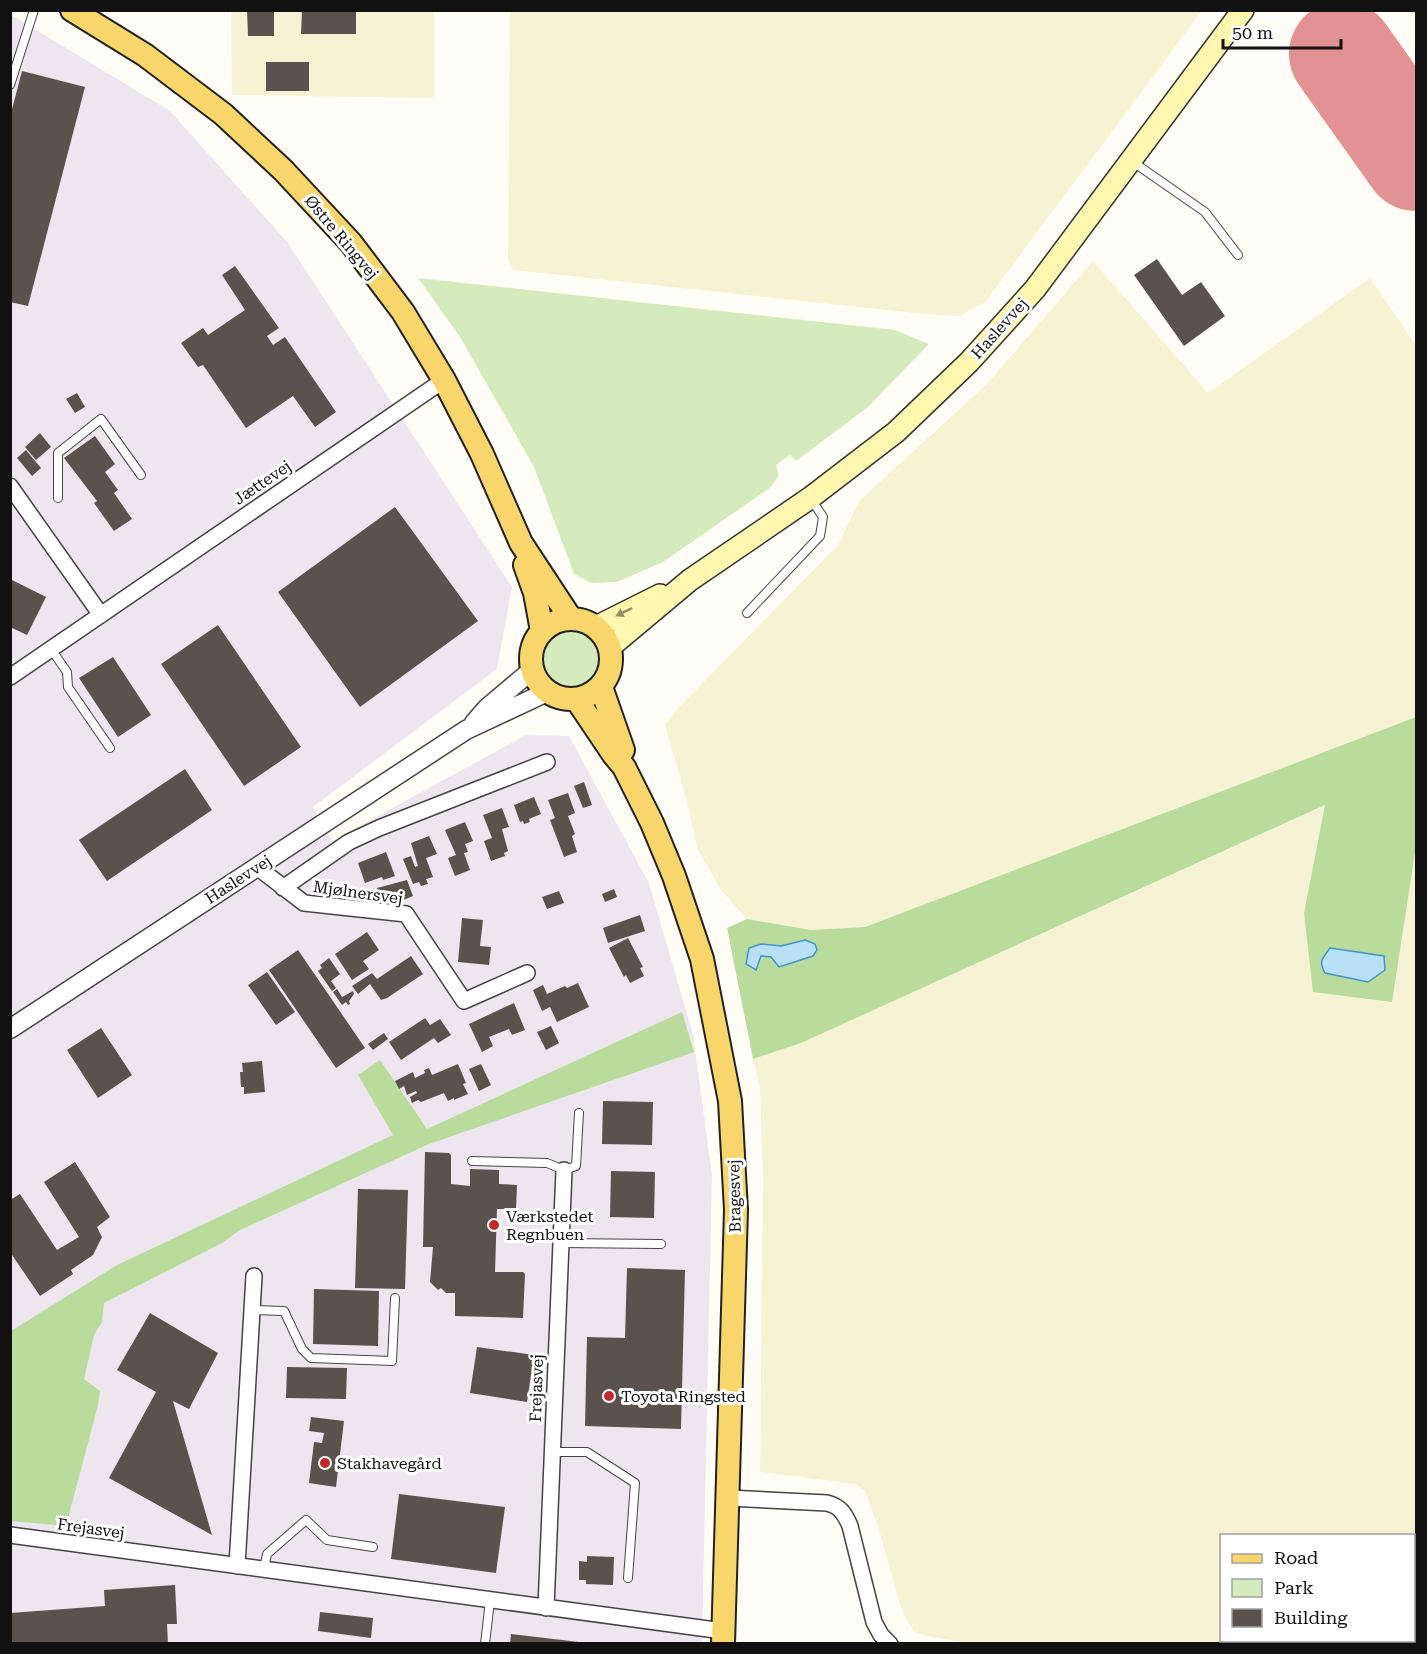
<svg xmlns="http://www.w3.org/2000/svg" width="1427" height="1654" viewBox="0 0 1427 1654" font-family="'Roboto Serif',serif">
	<rect width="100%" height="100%" fill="#fffdf5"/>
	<path fill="#eee6ef" d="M10 14 170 111 288 243 512 587 497 669 313 807 332 841 526 735 569 736 649 883 693 1035 712 1175 702 1643H11Z"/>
	<path fill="#f6f3d4" d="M231 11H434V98L232 95Z
		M510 11V10L1202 11 985 302 959 316 924 314 513 270 508 260Z
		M1093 261 1208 393 1370 278 1416 345V717L865 927 811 930 747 919 721 890 697 848 687 801 665 725 677 709 838 545 860 500 987 384Z
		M1326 805 1304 913 1391 1002 1416 846V1643L1303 1644 1281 1641 1414 1640V1536H1222V1640L1252 1641 1251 1643 973 1644 926 1636 915 1632 906 1619 899 1602 878 1526 865 1491 856 1484 760 1472 763 1174 760 1089 753 1059 801 1043Z"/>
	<path fill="#d5ebbd" d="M418 278 895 330 929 344 868 407 796 461 790 455 776 465 779 475 771 487 663 562 617 582 591 583 574 574 534 467 460 337Z
		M543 658a29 29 0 1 1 58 0a29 29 0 1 1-58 0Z"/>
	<path fill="#b9dc9c" d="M1416 717V846L1392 1002 1313 992 1304 913 1325 805 801 1043 753 1059 727 928 747 919 811 930 865 927Z
		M682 1012 694 1052 429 1144 240 1230 222 1243 104 1303 102 1322 94 1335 84 1379 100 1391 98 1405 66 1526 11 1521V1331L117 1265 393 1135 358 1075 380 1060 427 1129Z"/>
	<path fill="#b9e0f7" stroke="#3f96cf" stroke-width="1.5" d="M805 940 815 944 817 950 813 956 779 967 771 957 761 956 756 970 746 964 749 948 761 944 781 946Z
		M1330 948 1384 956 1385 970 1368 982 1325 973C1318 961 1323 958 1330 948Z"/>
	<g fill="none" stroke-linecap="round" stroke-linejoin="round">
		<path stroke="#e29292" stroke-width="106" d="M1342 54 1416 158"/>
	</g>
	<path fill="#5a524d" d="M247 10H274V36H248Z
		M302 10H356V34H301Z
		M266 62H309V91H266Z
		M22 71 85 87 28 306 10 302V117Z
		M1157 259 1182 295 1201 282 1225 316 1184 346 1134 275Z
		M235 266 279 328 267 336 273 345 285 337 336 412 315 427 293 396 246 428 203 365 198 367 181 343 203 328 208 335 245 310 222 275Z
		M77 393 85 407 75 413 66 399Z
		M40 433 51 447 36 460 25 447Z
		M95 436 115 464 105 472 118 490 114 493 132 519 114 531 94 503 97 501 64 458Z
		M26 450 41 468 32 476 17 458Z
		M395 507 478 621 360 707 278 592Z
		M10 579 46 597 27 635 10 627Z
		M218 625 301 747 244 786 161 664Z
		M113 657 151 715 118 737 79 678Z
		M185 769 212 810 107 881 79 840Z
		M584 782 592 805 583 808 574 786Z
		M568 793 575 813 568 816 575 834 572 836 577 852 564 857 550 820 555 818 548 800Z
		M534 797 541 814 529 819 530 822 524 824 523 821 520 822 514 805Z
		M502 808 509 827 502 829 508 851 504 853 505 856 491 861 484 841 492 838 483 815Z
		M465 822 473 841 465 844 468 852 464 853 470 870 455 876 448 858 456 855 445 830Z
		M429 836 437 854 426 858 433 877 426 879 428 884 421 886 419 882 413 884 403 859 411 856 415 867 418 866 411 843Z
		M386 852 395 876 383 880 382 877 365 883 358 863Z
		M407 880 413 896 401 901 388 900 386 894 380 897 377 888Z
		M614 889 617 897 605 902 602 894Z
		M559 891 564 903 547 909 542 897Z
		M640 915 645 931 608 943 603 928Z
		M462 918 483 920 480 946 491 947 489 965 458 962Z
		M367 932 379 950 363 961 369 969 352 980 335 954Z
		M628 938 643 967 640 968 644 976 630 983 626 975 624 977 609 948Z
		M298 950 365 1048 336 1068 269 970Z
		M411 956 423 974 387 998 381 1000 370 984 358 994 352 986 372 973 377 979Z
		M329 958 340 974 331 981 336 988 332 991 318 971 322 968 320 965Z
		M267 972 295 1012 276 1025 248 985Z
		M578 983 589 1007 557 1022 550 1007 542 1011 533 990 543 985 547 994 565 986 567 988Z
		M337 989 342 997 353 991 354 994 349 1001 350 1004 348 1005 346 1002 342 1005 333 992Z
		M514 1003 525 1030 512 1035 509 1029 489 1037 493 1046 482 1052 469 1024Z
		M425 1018 430 1025 440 1019 451 1035 438 1043 434 1038 401 1060 389 1042Z
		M551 1026 559 1043 546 1050 537 1032Z
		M101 1028 132 1075 98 1098 67 1050Z
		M384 1033 388 1039 373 1050 368 1044Z
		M262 1061 265 1092 244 1094V1087H241L240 1072H243L242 1063Z
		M458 1064 466 1083 463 1084 468 1094 454 1100V1098L448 1101 444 1093 421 1102 418 1100 412 1103 410 1097 417 1093 416 1091 407 1095 404 1086 399 1089 395 1081 413 1072 415 1078 425 1073 424 1070 429 1068 432 1075Z
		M481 1064 491 1085 479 1091 469 1069Z
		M603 1101 653 1102 652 1145 602 1144Z
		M425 1152 449 1153 451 1155V1184L470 1186V1169L499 1170V1184L517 1185 516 1209H497L495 1272H523L525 1274 523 1318 455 1316V1293H446L441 1288 438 1290 430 1282 433 1247H423Z
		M75 1162 110 1217 97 1227 102 1237 93 1255 71 1270 73 1274 40 1296 10 1252V1200L20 1194 57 1250 79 1237 44 1182Z
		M611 1171 655 1172 654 1218 610 1217Z
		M358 1189 408 1190 405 1289 355 1288Z
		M627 1268 685 1270 681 1429 585 1426 587 1337 625 1338Z
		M314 1289 379 1291 378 1346 313 1344Z
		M150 1313 218 1353 189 1409 173 1401 212 1535 109 1478 156 1392 117 1370Z
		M477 1347 534 1355 527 1402 470 1393Z
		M287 1367 347 1368 346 1399 286 1398Z
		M311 1417 344 1421 336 1487 309 1483 314 1442 322 1443 324 1433 309 1431Z
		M399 1494 505 1507 496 1573 391 1559Z
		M587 1556 614 1557 613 1585 586 1584V1580H579V1561L587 1562Z
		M175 1585 177 1624H167L168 1644H10V1613L105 1606 104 1590Z
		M320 1612 373 1618 371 1638 318 1631Z
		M511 1634 579 1642V1644H510Z"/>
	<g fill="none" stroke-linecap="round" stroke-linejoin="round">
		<defs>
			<path id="service" d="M10 85 34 10
				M1133 162 1205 212 1238 255
				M58 498V453L101 419 141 475
				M747 613 820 536 823 517 811 499
				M51 649 67 672 68 687 110 748
				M472 1161 547 1163 564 1170 576 1166 579 1113
				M560 1243 661 1244
				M252 1310 284 1311 302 1349 311 1358 392 1361 395 1298
				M552 1452H587L635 1483 628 1578
				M264 1569 267 1554 306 1520 327 1540 373 1547
				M485 1644 490 1600"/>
			<path id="minor" d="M10 486 101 615
				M10 677 444 380
				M257 867 304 903 406 914 464 1001 527 973
				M283 888 349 842 379 828 547 762
				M728 1498 827 1503C840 1506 845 1514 850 1526L874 1622 881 1635 890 1644
				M10 1535 723 1631
				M237 1566 254 1276
				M546 1608 564 1170"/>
			<path id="tertiary" d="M474 723 487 708 532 670
				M10 1029 466 730 547 692"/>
			<path id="secondary" d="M596 627 660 595
				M610 647 690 580 810 498 896 432 969 362 1035 289 1243 10"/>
			<path id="primary" d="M72 10 145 55 223 114 283 170 351 243 403 312 444 380 482 454 521 543 571 619
				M525 565 535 593 542 631
				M531 659a40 40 0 1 1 80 0a40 40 0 1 1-80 0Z
				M601 687 623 750
				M577 700 614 755 624 767 652 823 674 876 702 959 730 1101 736 1210 723 1644"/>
		</defs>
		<use href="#service" stroke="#444" stroke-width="10"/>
		<use href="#minor" stroke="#444" stroke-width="18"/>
		<use href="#tertiary" stroke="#444" stroke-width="21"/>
		<use href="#secondary" stroke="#333" stroke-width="24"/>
		<use href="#primary" stroke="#222" stroke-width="26"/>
		<use href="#service" stroke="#fff" stroke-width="8"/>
		<use href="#minor" stroke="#fff" stroke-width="15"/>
		<use href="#tertiary" stroke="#fff" stroke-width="18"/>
		<use href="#secondary" stroke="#fff6b0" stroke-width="21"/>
		<use href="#primary" stroke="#f9d66b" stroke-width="22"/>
	</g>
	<defs><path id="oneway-solid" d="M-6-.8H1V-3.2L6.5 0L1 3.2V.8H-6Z" transform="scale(1.5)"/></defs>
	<use fill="#948f68" href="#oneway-solid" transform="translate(624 612) rotate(154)"/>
	<g fill="#c4262e" stroke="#fff" stroke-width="2">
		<circle cx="494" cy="1225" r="6"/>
		<circle cx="609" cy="1396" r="6"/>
		<circle cx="325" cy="1463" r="6"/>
	</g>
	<g text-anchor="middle" stroke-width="6" stroke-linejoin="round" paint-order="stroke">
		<g font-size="16" fill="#111" stroke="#fff">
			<text transform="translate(342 237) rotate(50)" y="6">Østre Ringvej</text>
			<text transform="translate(999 328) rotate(-48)" y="6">Haslevvej</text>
			<text transform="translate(262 482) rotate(-34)" y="6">Jættevej</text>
			<text transform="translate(238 879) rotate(-33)" y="6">Haslevvej</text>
			<text transform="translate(358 892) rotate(8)" y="6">Mjølnersvej</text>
			<text transform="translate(734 1196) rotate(-91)" y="6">Bragesvej</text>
			<text transform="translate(536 1388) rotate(-88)" y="6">Frejasvej</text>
			<text transform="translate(91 1528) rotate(8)" y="6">Frejasvej</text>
		</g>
		<g font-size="16" fill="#111" stroke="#fff" text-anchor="start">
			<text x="506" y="1222">Værkstedet<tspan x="506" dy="18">Regnbuen</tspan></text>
			<text x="621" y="1402">Toyota Ringsted</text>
			<text x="337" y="1469">Stakhavegård</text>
		</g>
	</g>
	<rect width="1427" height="1654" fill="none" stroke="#111111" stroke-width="24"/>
	<rect x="1220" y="1534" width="195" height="108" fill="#ffffff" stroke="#a0a0a0" stroke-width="1.5"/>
	<rect x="1232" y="1554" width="30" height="9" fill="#f9d66b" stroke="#a0a0a0" stroke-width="1.5"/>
	<text x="1274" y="1564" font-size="18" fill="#111111">Road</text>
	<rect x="1232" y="1579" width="30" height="18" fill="#d5ebbd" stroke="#a0a0a0" stroke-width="1.5"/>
	<text x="1274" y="1594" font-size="18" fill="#111111">Park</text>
	<rect x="1232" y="1609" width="30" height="18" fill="#5a524d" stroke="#a0a0a0" stroke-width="1.5"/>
	<text x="1274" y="1624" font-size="18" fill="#111111">Building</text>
	<path d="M1223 39v9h118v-9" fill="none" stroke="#111111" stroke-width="3"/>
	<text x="1232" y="39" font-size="18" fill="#111111" stroke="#ffffff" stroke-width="4.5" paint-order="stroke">50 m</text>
</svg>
